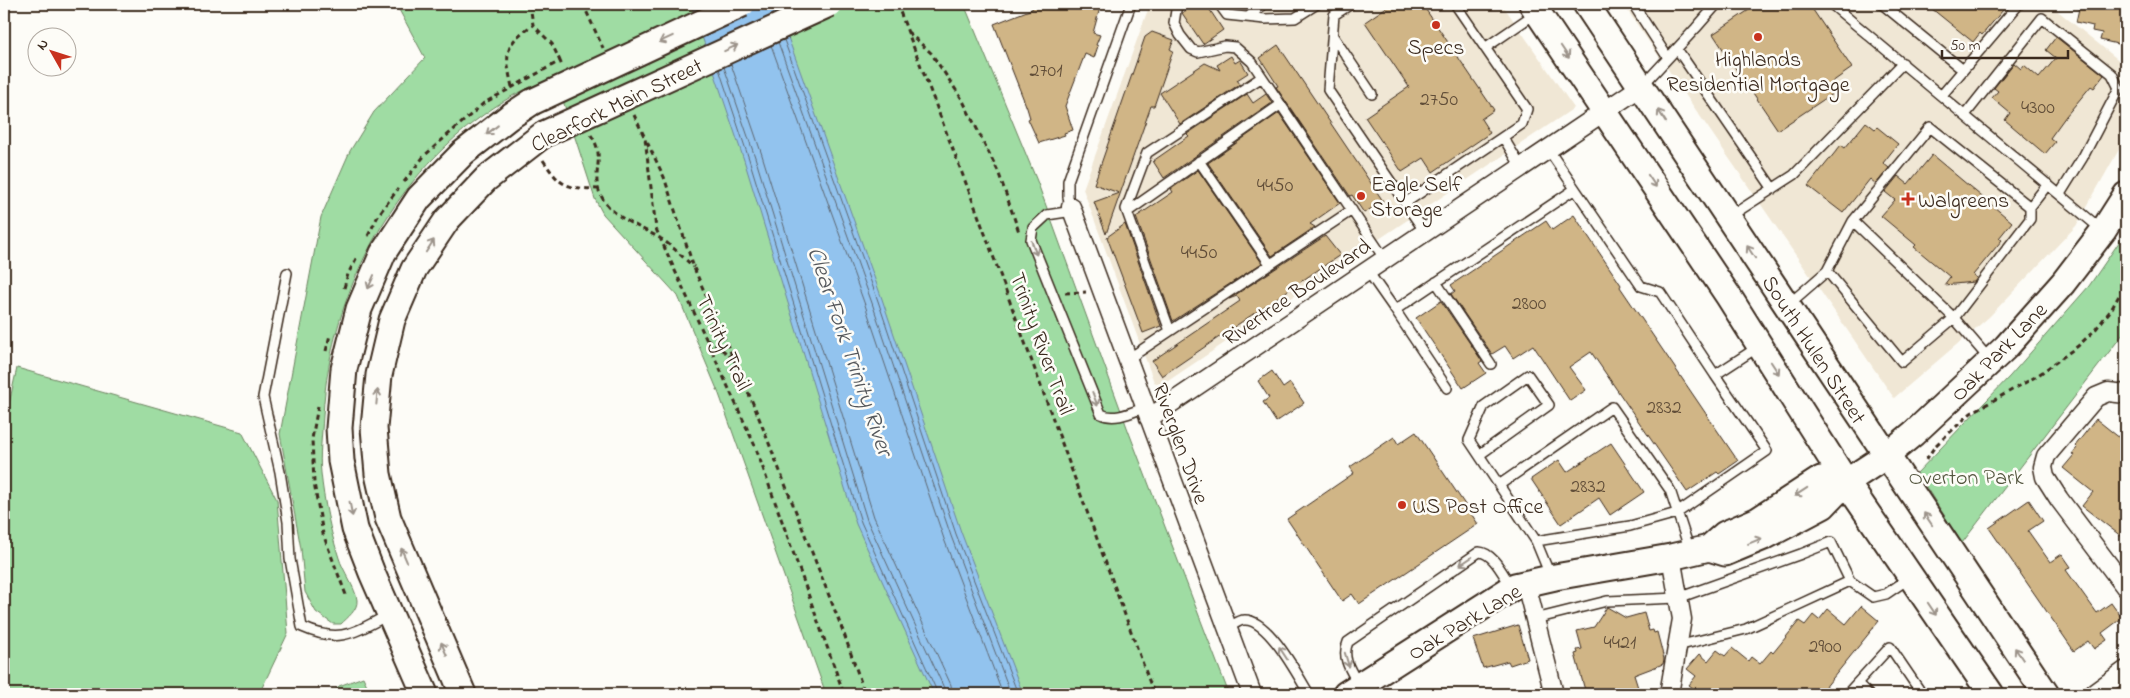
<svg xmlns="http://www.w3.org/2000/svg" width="2130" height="698" viewBox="0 0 2130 698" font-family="'Indie Flower',sans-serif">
	<rect width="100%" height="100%" fill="#fdfcf7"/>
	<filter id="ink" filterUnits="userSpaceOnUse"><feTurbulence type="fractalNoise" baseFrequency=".02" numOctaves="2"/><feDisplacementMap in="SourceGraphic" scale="10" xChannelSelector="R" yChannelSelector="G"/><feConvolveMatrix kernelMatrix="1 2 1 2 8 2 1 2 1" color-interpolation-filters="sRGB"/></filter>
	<g filter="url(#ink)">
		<path fill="#f0e7d5" d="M1150 4H1502L1574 108 1162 385 1154 382 1083 189Z
			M1623 4H2049L2126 66V137L2076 226 1989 317 1894 398Z"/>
		<path fill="#9fdca3" stroke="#6d8360" d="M396 4H964L1037 181 1128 430 1229 694H826L719 394 678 296 603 214 595 199 555 76C542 83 527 88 514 95 400 161 330 286 323 416 322 435 319 455 321 473 324 502 330 530 339 558 342 569 356 589 357 600 358 610 347 618 341 624H333L316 612 305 592 301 549 280 434 321 217 350 151 374 112 425 58Z
			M2126 232V330L1962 543 1917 473 2010 376 2089 286Z
			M17 368 242 432 277 500 288 633 259 694H4V426Z
			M363 677 371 694H331L339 686Z"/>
		<path fill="#92c3ee" stroke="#6f869b" d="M691 4H776L882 299 961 532 1023 694H934L856 524 744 160Z"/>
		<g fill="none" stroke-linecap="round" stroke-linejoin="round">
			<path stroke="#5e6771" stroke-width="1" d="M784 40 878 301 956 534 1018 694
				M778 42 872 303 951 536 1011 694
				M771 45 865 305 944 539 1003 694
				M731 64 762 155 874 517 951 685 952 694
				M724 67 755 157 867 520 944 688 945 694
				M719 69 749 159 861 522 938 694"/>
		</g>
		<path fill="#d0b586" stroke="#3b2a1e" d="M1034 4H1101L1093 33 1100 35 1096 45 1098 46 1094 58 1085 54 1065 106 1073 130 1064 133 1065 135 1039 143 1028 119 1030 118 1027 108 994 24 1032 9Z
			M1195 4H1206L1223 30 1203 44 1182 13Z
			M1391 4H1422L1494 110 1481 119 1490 133 1433 172 1424 158 1402 172 1365 117 1409 87 1365 22Z
			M1758 4H1809L1852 68 1832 82 1838 90 1778 130 1751 90 1749 92 1738 76 1740 75 1713 34Z
			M1926 4H2008L1982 35 1980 33 1973 42Z
			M2080 4H2126V46L2100 40 2102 33 2092 31 2093 26 2076 22Z
			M1152 32 1174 40 1170 49 1173 51 1154 106H1151L1106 234 1094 202 1119 193 1094 184 1145 37Z
			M2056 37 2104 75 2094 88 2091 86 2066 116 2050 138 2055 142 2045 154 2005 120 2010 113 1992 98 1998 91 1994 88 2014 63 2021 69 2024 65 2039 78 2056 58 2046 50Z
			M1278 45 1383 201 1364 213 1352 195 1350 196 1276 87 1278 86 1260 58Z
			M1231 56 1235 63 1240 60 1248 73 1237 80 1240 84 1180 124 1160 93 1205 63 1220 70 1217 65Z
			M1247 94 1253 103 1266 94 1272 103 1164 178 1153 161 1189 136 1187 134Z
			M1279 113 1340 203 1310 224 1315 227 1272 256 1208 163Z
			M1866 122 1875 129 1877 127 1898 144 1883 163 1889 168 1876 184 1870 179 1843 213 1808 186 1841 145 1845 148Z
			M1932 155 2012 222 1999 238 2002 240 1973 275 1977 278 1974 282 1944 285 1950 277 1914 247 1916 245 1881 216 1895 200 1885 192 1898 176 1908 184Z
			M1198 170 1262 263 1173 321 1136 217 1173 192 1171 189Z
			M1574 215 1621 285 1620 287 1738 461 1719 474 1717 472 1687 492 1591 352 1569 367 1586 390 1570 401 1533 345 1513 358 1505 346 1492 354 1451 294 1455 291 1451 285 1546 221 1552 230Z
			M1125 224 1161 326 1143 333 1107 237Z
			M1325 236 1340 255 1162 376 1152 361 1240 301 1237 296 1229 299Z
			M1441 301 1482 361 1479 363 1486 373 1463 388 1416 318Z
			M1272 371 1283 388 1290 383 1304 403 1276 422 1263 402 1269 398 1258 381Z
			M2096 419 2126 443V540L2082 506 2093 492 2063 468 2074 455 2072 454 2077 448 2075 446Z
			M1416 432 1478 524 1359 604 1352 594 1342 601 1287 519 1354 473 1350 467 1394 437 1398 444Z
			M1611 443 1644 492 1610 515 1599 498 1561 524 1531 479 1559 460 1567 472Z
			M2029 500 2043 521 2028 531 2050 562 2062 554 2071 567 2066 570 2097 613 2111 603 2122 618 2102 633 2107 640 2094 649 2088 641 2074 651 1989 528Z
			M1861 606 1879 621 1820 694H1701L1689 685 1696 676 1687 669 1700 654 1708 661 1717 650 1725 656 1732 648 1748 661 1751 657 1760 664 1771 651 1773 653 1799 621 1805 625 1813 615 1819 620 1828 609 1846 624Z
			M1607 607 1626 618 1644 613 1649 631 1653 630 1654 633 1657 632 1664 659 1663 664 1634 675 1640 694H1586L1575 654 1578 653 1577 650 1582 649 1577 631 1594 627Z
			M1518 625 1528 659 1510 665 1508 661 1483 668 1473 639Z"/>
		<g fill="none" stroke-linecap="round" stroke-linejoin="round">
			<defs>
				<path id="lane" d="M1177 4 1174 23 1180 35 1191 49 1198 52 1225 46 1235 47 1252 62 1384 258
					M1219 4 1227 15 1265 19 1295 18 1317 4
					M1351 4 1334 15 1328 90 1425 232
					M1633 4 1668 58
					M1831 4 2102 230
					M1882 4 1963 70
					M1248 17 1264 4
					M1333 36 1372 94
					M1485 48 1536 13
					M1677 49 1773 189
					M1642 86 1696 28 1717 4
					M1942 95 2019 4
					M1965 115 2042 18 2112 74 2119 88 2083 157 2060 194
					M1503 137 1521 167
					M1548 149 1641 286 1660 292 1715 375 1758 347
					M1199 161 1270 264
					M1405 203 1522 124 1527 109 1455 4
					M1071 207 1068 197V181L1131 4
					M1073 211 1047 215 1033 228 1031 240 1101 414C1115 421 1132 412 1146 407
					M1127 212 1280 105
					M1729 217 1794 175 1903 63
					M1853 221 1954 318 2030 219V207
					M1367 270 1395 310 1575 189
					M1827 271 1902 362 1954 318 1990 360
					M287 273 263 397 280 472 288 522 290 559 302 627C340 644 353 633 388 615
					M1436 282 1491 364
					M1789 304 1827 271 1853 221 1930 127 2030 207 2048 184
					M1395 310 1447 388
					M1170 331 1126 209 1147 153 1262 77
					M1128 359 1352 210
					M1479 455 1469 440 1484 406 1528 375 1549 405 1479 455 1499 485
					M1536 541 1499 485 1612 407 1670 490 1690 551
					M1550 575 1536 541 1630 526 1677 513 1767 451 1715 375
					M1850 581 1873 597 1886 594 1911 577
					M1535 619 1607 601 1678 598 1801 554 1831 542 1850 581 1746 629 1677 646
					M1227 628C1232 626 1239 620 1244 620 1268 618 1298 676 1309 694
					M1857 683 1868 694
					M1359 685C1351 671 1341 658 1348 642L1479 552C1494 553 1503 575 1511 586
					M1847 694 1890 647 1922 694"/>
				<path id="street" d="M1071 207 1252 694
					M2126 394 2108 392 2096 397 2046 456 2043 467 2045 477 2059 499 2126 588
					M1149 418 1642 86
					M1526 584 1554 694
					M1669 694 1682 619 1671 557
					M2093 694 2126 670"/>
				<path id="secondary" d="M1532 4 1729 297 1846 482 1991 694
					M1586 4 2046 694
					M1709 548 1725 534 1758 520 1821 479 1846 482
					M425 694 372 573 355 529 341 461 339 428 344 369 359 309 383 253 419 198 463 153 509 117 532 102
					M463 694 388 518 378 474 374 428 379 375 392 320 414 269 447 220 486 179 544 134
					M1346 694 1515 586 1555 577 1671 557 1709 548 1725 553 1766 536 1823 506 1846 482 1886 456 1914 433 2006 347 2063 283 2103 231 2126 195"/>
			</defs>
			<use href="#lane" stroke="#3b2a1e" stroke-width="12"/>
			<use href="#street" stroke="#3b2a1e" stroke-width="21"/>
			<use href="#secondary" stroke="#3b2a1e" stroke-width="29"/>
			<path stroke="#3b2a1e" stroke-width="3" stroke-dasharray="5 4" stroke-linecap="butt" d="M530 4 533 25 552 44 560 61
				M583 4 603 48
				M897 4 977 212 1154 694
				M908 32 931 53 962 99 998 171 1019 232
				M512 87C505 55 503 44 533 25
				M634 115 645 138 656 229 755 446 844 694
				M591 135C606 157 592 172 599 191 609 217 637 225 658 237 671 244 683 258 694 267
				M647 142 664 177 694 268 755 408 843 631 865 694
				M543 160C561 187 565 188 598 189
				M404 182 425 155 484 103 560 61 562 66
				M368 236 379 214 398 189
				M344 288 348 274 358 255
				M1065 293 1086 292
				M707 339 732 357
				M326 351 330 335
				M318 406 312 439 314 483 323 534 346 595
				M1926 460 1935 446 1971 413 2037 376 2078 346 2095 330 2111 310 2126 283"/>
			<use href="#lane" stroke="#fdfcf7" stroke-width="9"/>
			<use href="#street" stroke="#fdfcf7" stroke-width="18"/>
			<use href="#secondary" stroke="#fdfcf7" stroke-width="25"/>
			<defs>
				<path id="secondary-bridge" d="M532 102 742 4
					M544 134 829 4"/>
			</defs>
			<use href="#secondary-bridge" stroke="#3b2a1e" stroke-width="29" stroke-linecap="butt"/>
			<use href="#secondary-bridge" stroke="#fdfcf7" stroke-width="25"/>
		</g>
		<defs><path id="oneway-shaft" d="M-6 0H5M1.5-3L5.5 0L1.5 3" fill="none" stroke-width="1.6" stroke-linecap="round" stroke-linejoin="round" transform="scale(1.25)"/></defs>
		<g stroke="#9c938a">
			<use href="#oneway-shaft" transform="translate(666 39) rotate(155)"/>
			<use href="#oneway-shaft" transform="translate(731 48) rotate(-25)"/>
			<use href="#oneway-shaft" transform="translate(1565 52) rotate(56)"/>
			<use href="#oneway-shaft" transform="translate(1662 116) rotate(-123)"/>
			<use href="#oneway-shaft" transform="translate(492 130) rotate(142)"/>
			<use href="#oneway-shaft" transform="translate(1652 181) rotate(56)"/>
			<use href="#oneway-shaft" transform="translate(430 246) rotate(-57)"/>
			<use href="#oneway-shaft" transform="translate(1034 248) rotate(70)"/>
			<use href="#oneway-shaft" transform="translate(1751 252) rotate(-123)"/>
			<use href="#oneway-shaft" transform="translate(371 282) rotate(114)"/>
			<use href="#oneway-shaft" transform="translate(1775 368) rotate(57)"/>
			<use href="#oneway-shaft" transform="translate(377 397) rotate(-85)"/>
			<use href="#oneway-shaft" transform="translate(1095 399) rotate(69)"/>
			<use href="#oneway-shaft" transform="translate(1801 492) rotate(147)"/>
			<use href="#oneway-shaft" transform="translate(351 509) rotate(79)"/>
			<use href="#oneway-shaft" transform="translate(1928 519) rotate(-124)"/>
			<use href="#oneway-shaft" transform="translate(1755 541) rotate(-22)"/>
			<use href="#oneway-shaft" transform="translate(404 555) rotate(-113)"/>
			<use href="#oneway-shaft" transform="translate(1466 561) rotate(146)"/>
			<use href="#oneway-shaft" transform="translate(1932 609) rotate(56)"/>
			<use href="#oneway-shaft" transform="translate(444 649) rotate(-113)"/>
			<use href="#oneway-shaft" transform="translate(1283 653) rotate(-123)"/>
			<use href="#oneway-shaft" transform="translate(2019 654) rotate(-124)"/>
			<use href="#oneway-shaft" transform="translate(1347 660) rotate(73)"/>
		</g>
	</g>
	<g fill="#c8321e" stroke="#fdfcf7" stroke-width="2">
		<circle cx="1436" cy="25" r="5"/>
		<circle cx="1758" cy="37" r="5"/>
		<circle cx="1361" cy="196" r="5"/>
		<path d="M1905.5 191.5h5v5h5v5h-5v5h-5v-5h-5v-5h5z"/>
		<circle cx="1402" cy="505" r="5"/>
	</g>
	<g text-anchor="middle" stroke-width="5" stroke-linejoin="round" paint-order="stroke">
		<g font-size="20" fill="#604d38">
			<text x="1046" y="76">2701</text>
			<text x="1439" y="105">2750</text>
			<text x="2038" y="113">4300</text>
			<text x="1275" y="191">4450</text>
			<text x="1199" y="258">4450</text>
			<text x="1529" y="309">2800</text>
			<text x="1664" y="413">2832</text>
			<text x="1588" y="492">2832</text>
			<text x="1620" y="648">4421</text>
			<text x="1825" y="652">2900</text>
		</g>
		<g font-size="22" fill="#3b2a1e" stroke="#fdfcf7" text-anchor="start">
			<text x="1436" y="54" text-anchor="middle">Specs</text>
			<text x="1758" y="66" text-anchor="middle">Highlands<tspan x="1758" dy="25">Residential Mortgage</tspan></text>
			<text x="1371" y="191">Eagle Self<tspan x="1371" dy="25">Storage</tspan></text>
			<text x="1918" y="207">Walgreens</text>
			<text x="1412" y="513">US Post Office</text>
		</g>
		<g font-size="22" fill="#3b2a1e" stroke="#fdfcf7">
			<text transform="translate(616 104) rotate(-26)" y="8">Clearfork Main Street</text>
			<text transform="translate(1296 291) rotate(-34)" y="8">Rivertree Boulevard</text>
			<text transform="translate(725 342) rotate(65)" y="8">Trinity Trail</text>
			<text transform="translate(1043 343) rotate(70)" y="8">Trinity River Trail</text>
			<text transform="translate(1815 349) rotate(57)" y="8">South Hulen Street</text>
			<text transform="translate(1998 351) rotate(-46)" y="8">Oak Park Lane</text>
			<text transform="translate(1182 443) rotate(70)" y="8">Riverglen Drive</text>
			<text transform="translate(1464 621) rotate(-31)" y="8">Oak Park Lane</text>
		</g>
		<g font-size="22" fill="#54563f" stroke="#fdfcf7">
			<text x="1966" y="484">Overton Park</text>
		</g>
		<g font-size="24" font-style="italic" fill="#55585c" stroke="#fdfcf7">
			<text transform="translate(851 351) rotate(71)" y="8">Clear Fork Trinity River</text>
		</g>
	</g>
	<rect width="2130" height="698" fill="none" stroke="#fdfcf7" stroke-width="20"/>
	<rect x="10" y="10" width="2110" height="678" fill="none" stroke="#3b2a1e" stroke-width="2" filter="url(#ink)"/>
	<g transform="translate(52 52) rotate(309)"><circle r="24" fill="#fdfcf7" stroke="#afa8a0"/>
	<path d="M0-4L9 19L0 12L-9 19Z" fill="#c8321e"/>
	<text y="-8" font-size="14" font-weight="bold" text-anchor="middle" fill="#3b2a1e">N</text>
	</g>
	<path d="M1942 50v8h126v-8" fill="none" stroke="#3b2a1e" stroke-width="2.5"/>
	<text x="1950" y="50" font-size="15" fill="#3b2a1e" stroke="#fdfcf7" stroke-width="4" paint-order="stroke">50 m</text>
</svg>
